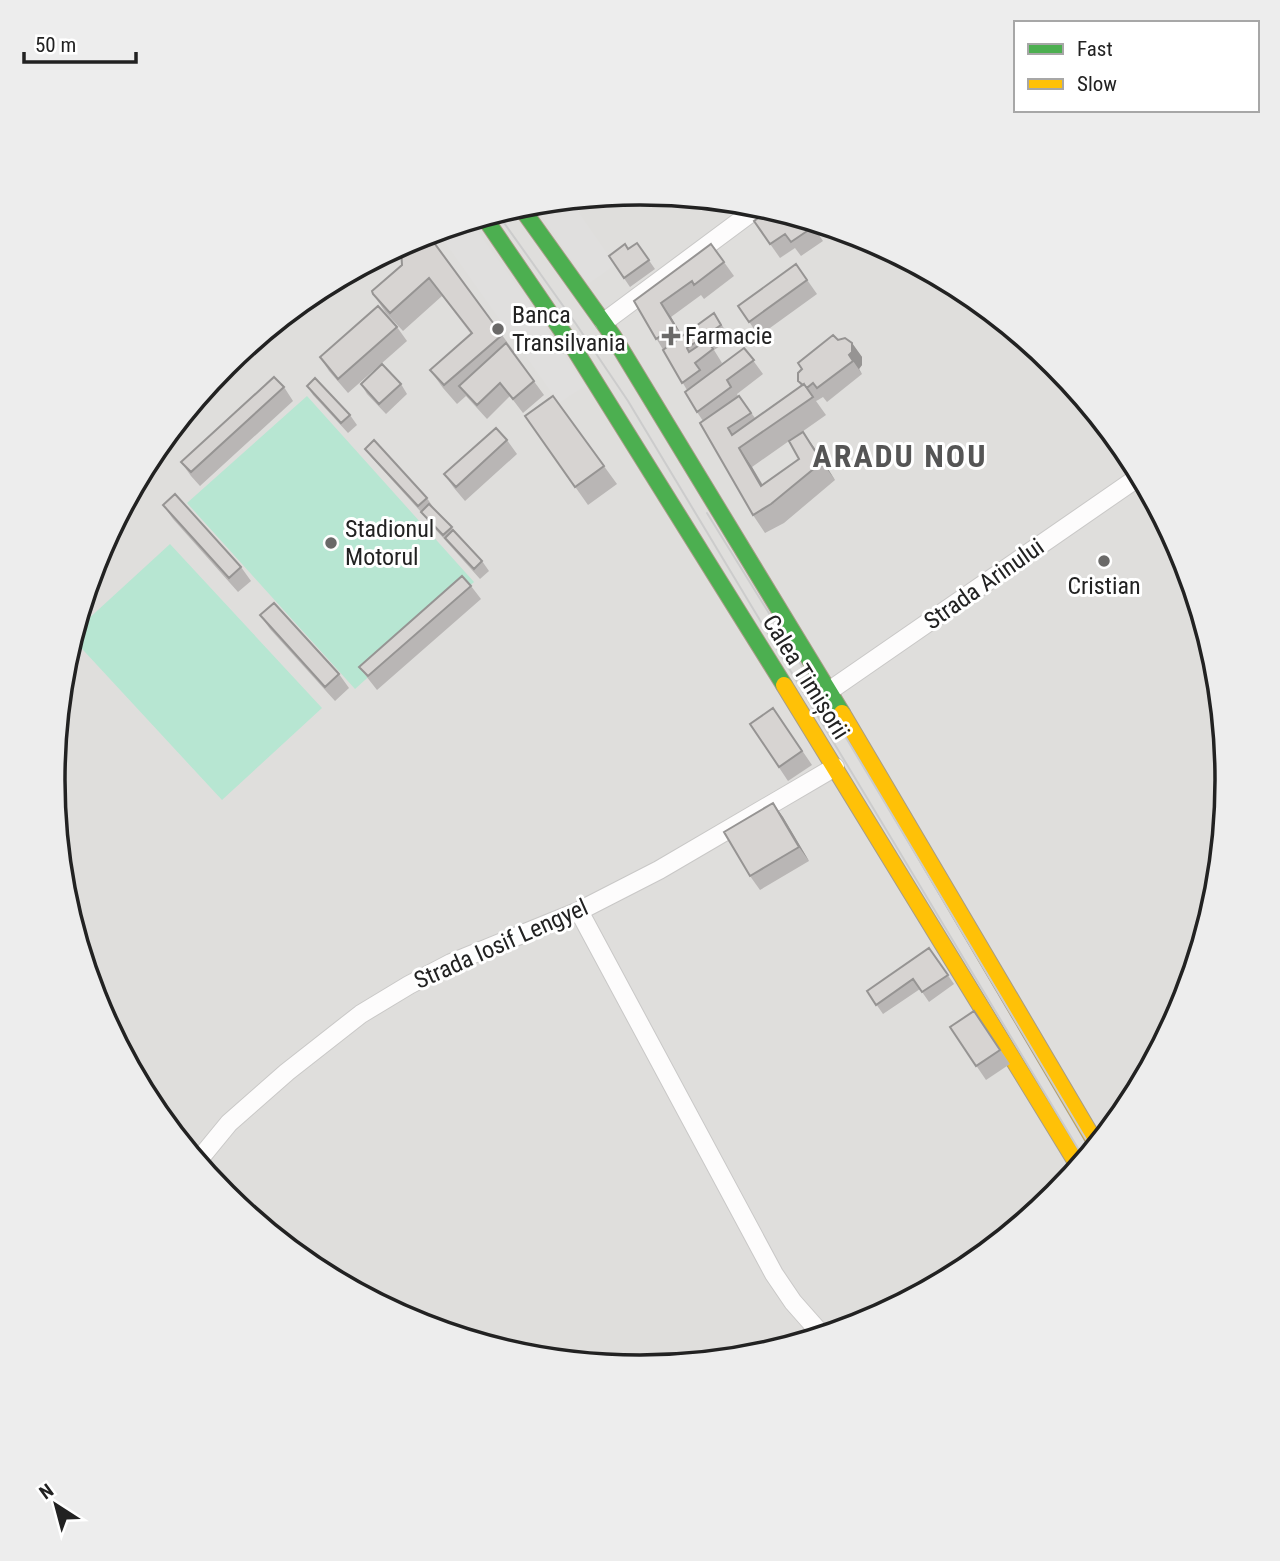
<svg xmlns="http://www.w3.org/2000/svg" width="1280" height="1561" viewBox="0 0 1280 1561" font-family="'Roboto Condensed',sans-serif">
	<rect width="100%" height="100%" fill="#f0eeeb"/>
	<path fill="#dfdedc" d="M54 781a586 586 0 1 1 1172 0a586 586 0 1 1-1172 0Z"/>
	<path fill="#b7e6d2" d="M307 396 474 582 355 689 187 503Z
		M170 544 322 708 222 800 72 638 74 632Z"/>
	<path fill="#e0dfde" d="M570 200 615 265 588 284 533 203Z
		M470 221 530 304 585 386 559 403 437 231Z"/>
	<g fill="none" stroke-linecap="round" stroke-linejoin="round">
		<defs>
			<path id="street" d="M604 322 760 206
				M829 691 1140 476
				M579 911 774 1274 793 1302 823 1336
				M197 1162 229 1123 287 1072 361 1014 409 985 451 963 579 911 659 870 835 767"/>
			<path id="fast" d="M520 206 613 336 842 713
				M484 217 575 350 784 685"/>
			<path id="slow" d="M784 685 1079 1167
				M842 713 1097 1145"/>
		</defs>
		<use href="#street" stroke="#c9c8c7" stroke-width="20"/>
		<use href="#fast" stroke="#a79c86" stroke-width="18"/>
		<use href="#slow" stroke="#a79c86" stroke-width="18"/>
		<use href="#street" stroke="#fdfcfc" stroke-width="18"/>
		<use href="#fast" stroke="#4caf50" stroke-width="16"/>
		<use href="#slow" stroke="#ffc107" stroke-width="16"/>
		<path stroke="#ccc" stroke-width="2" d="M497 213 576 324 628 401 1085 1160
			M707 513 845 736 1093 1151"/>
	</g>
	<path fill="#b9b6b5" d="M771 209 826 226 817 232 823 241 801 256 795 248 780 258 754 221Z
		M637 243 655 269 630 287 609 256 628 249Z
		M711 244 734 276 704 299 701 295 671 317 682 336 714 313 731 339 714 350 722 363 705 377 744 348 763 374 737 394 738 396H739L755 418 801 386 798 381 838 340 852 343 862 357V365L859 369 862 374 827 402 823 397 818 400 816 401 826 415 752 467 763 485 799 459 803 432 835 480 784 523 765 533 753 515 703 421 697 412 687 390 634 301Z
		M401 248 502 335 515 353 514 354 544 395 523 413 510 396 487 419 466 396 457 404 443 388 430 370 471 334 442 296 403 331 386 313 373 294 402 265Z
		M796 264 817 294 759 336 738 306Z
		M397 327 407 341 348 393 329 371 320 357Z
		M361 384H401L407 394 386 414 367 394Z
		M307 386 350 415 357 425 348 433 313 395Z
		M284 387 293 401 200 486 191 476 181 462Z
		M553 396 617 484 588 505 525 416Z
		M507 440 517 454 465 501 454 488 444 474Z
		M365 449 427 498 433 507 482 561 489 571 480 579 428 521 421 512 372 458Z
		M163 505 241 567 251 581 238 592 173 519Z
		M471 586 481 599 377 690 359 667Z
		M260 615 339 674 349 688 335 701 270 629Z
		M773 708 812 765 788 781 750 724Z
		M773 803 783 817 809 861 760 890 750 876Z
		M929 948 954 984 929 1002 920 989 883 1014 867 991Z
		M974 1011 1010 1064 986 1080 950 1027Z"/>
	<path fill="#969493" d="M661 303 671 317 685 340 675 326Z
		M852 343 862 357V365L859 369 862 374 849 355Z
		M803 432 816 450 835 480 822 462Z
		M739 448 752 467 774 505 761 486Z
		M773 803 783 817 809 861 799 847Z"/>
	<path fill="#d7d4d2" stroke="#969493" stroke-width="2" d="M771 209 809 221 813 227 791 242 785 234 770 244 754 221Z
		M416 237 432 240 502 335 444 385 430 370 472 333 429 278 390 313 373 294 372 291 402 265 401 248 407 242Z
		M637 243 649 260 624 278 609 256 625 244 628 249Z
		M711 244 724 262 694 285 692 281 661 303 675 326 656 339 634 301Z
		M796 264 807 280 749 322 738 306Z
		M378 306 397 327 338 379 320 357Z
		M714 313 721 325 687 348 689 352 707 340 713 349 695 363 700 370 682 383 663 350Z
		M833 335 838 340 845 338 852 343V352L849 355 853 361 817 388 813 383 808 387H806L804 384 803 385 798 381V373L802 369 798 363Z
		M506 343 534 381 513 399 500 383 477 405 459 386Z
		M744 348 754 360 727 380 731 387 697 412 685 392Z
		M382 364 401 384 379 404 361 384Z
		M274 377 284 387 191 472 181 462Z
		M315 378 350 415 341 423 307 386Z
		M804 384 813 397 739 448 761 486 799 459 789 441 803 432 822 462 771 504 753 515 700 423 739 396 751 413 728 428 732 435Z
		M553 396 604 466 575 487 525 416Z
		M496 428 507 440 456 487 444 474Z
		M374 440 427 498 418 506 365 449Z
		M175 494 241 567 229 578 163 505Z
		M429 504 452 527 443 535 421 512Z
		M453 530 482 561 474 569 445 538Z
		M462 576 471 586 368 676 359 667Z
		M274 603 339 674 325 687 260 615Z
		M773 708 802 751 779 767 750 724Z
		M773 803 799 847 750 876 724 832Z
		M929 948 948 975 922 992 913 979 876 1005 867 991Z
		M974 1011 1000 1050 976 1066 950 1027Z"/>
	<g fill="#6a6968" stroke="#fff" stroke-width="2.5">
		<circle cx="498" cy="329" r="7"/>
		<path d="M667.5 325.5h7v7h7v7h-7v7h-7v-7h-7v-7h7z"/>
		<circle cx="331" cy="543" r="7"/>
		<circle cx="1104" cy="561" r="7"/>
	</g>
	<g text-anchor="middle" stroke-width="6" stroke-linejoin="round" paint-order="stroke">
		<g font-size="24" fill="#222" stroke="#fff" text-anchor="start">
			<text x="512" y="323">Banca<tspan x="512" dy="28">Transilvania</tspan></text>
			<text x="685" y="344">Farmacie</text>
			<text x="345" y="537">Stadionul<tspan x="345" dy="28">Motorul</tspan></text>
			<text x="1104" y="594" text-anchor="middle">Cristian</text>
		</g>
		<g font-size="24" fill="#222" stroke="#fff">
			<text transform="translate(984 584) rotate(-35)" y="8">Strada Arinului</text>
			<text transform="translate(806 677) rotate(58)" y="8">Calea Timișorii</text>
			<text transform="translate(501 944) rotate(-24)" y="8">Strada Iosif Lengyel</text>
		</g>
		<g font-size="32" font-weight="bold" letter-spacing="2" fill="#555" stroke="#fff">
			<text x="900" y="467">ARADU NOU</text>
		</g>
	</g>
	<path d="M0 0H1280V1561H0ZM65 780a575 575 0 1 1 1150 0a575 575 0 1 1-1150 0Z" fill="#ededed" fill-rule="evenodd"/>
	<path fill="none" stroke="#222" stroke-width="3.5" d="M65 780a575 575 0 1 1 1150 0a575 575 0 1 1-1150 0Z"/>
	<rect x="1014" y="21" width="245" height="91" fill="#ffffff" stroke="#a7a7a7" stroke-width="2"/>
	<rect x="1028" y="44" width="35" height="10" fill="#4caf50" stroke="#a7a7a7" stroke-width="2"/>
	<text x="1077" y="56" font-size="21" fill="#222222">Fast</text>
	<rect x="1028" y="79" width="35" height="10" fill="#ffc107" stroke="#a7a7a7" stroke-width="2"/>
	<text x="1077" y="91" font-size="21" fill="#222222">Slow</text>
	<g transform="translate(56 1505) rotate(324)" stroke="#ffffff" stroke-width="5" paint-order="stroke">
	<path d="M0-5L12 26L0 18L-12 26Z" fill="#222222"/>
	<text y="-10" font-size="19" font-weight="bold" text-anchor="middle" fill="#222222">N</text>
	</g>
	<path d="M24 52v10h112v-10" fill="none" stroke="#222222" stroke-width="3.5"/>
	<text x="35" y="52" font-size="21" fill="#222222" stroke="#ffffff" stroke-width="5" paint-order="stroke">50 m</text>
</svg>
